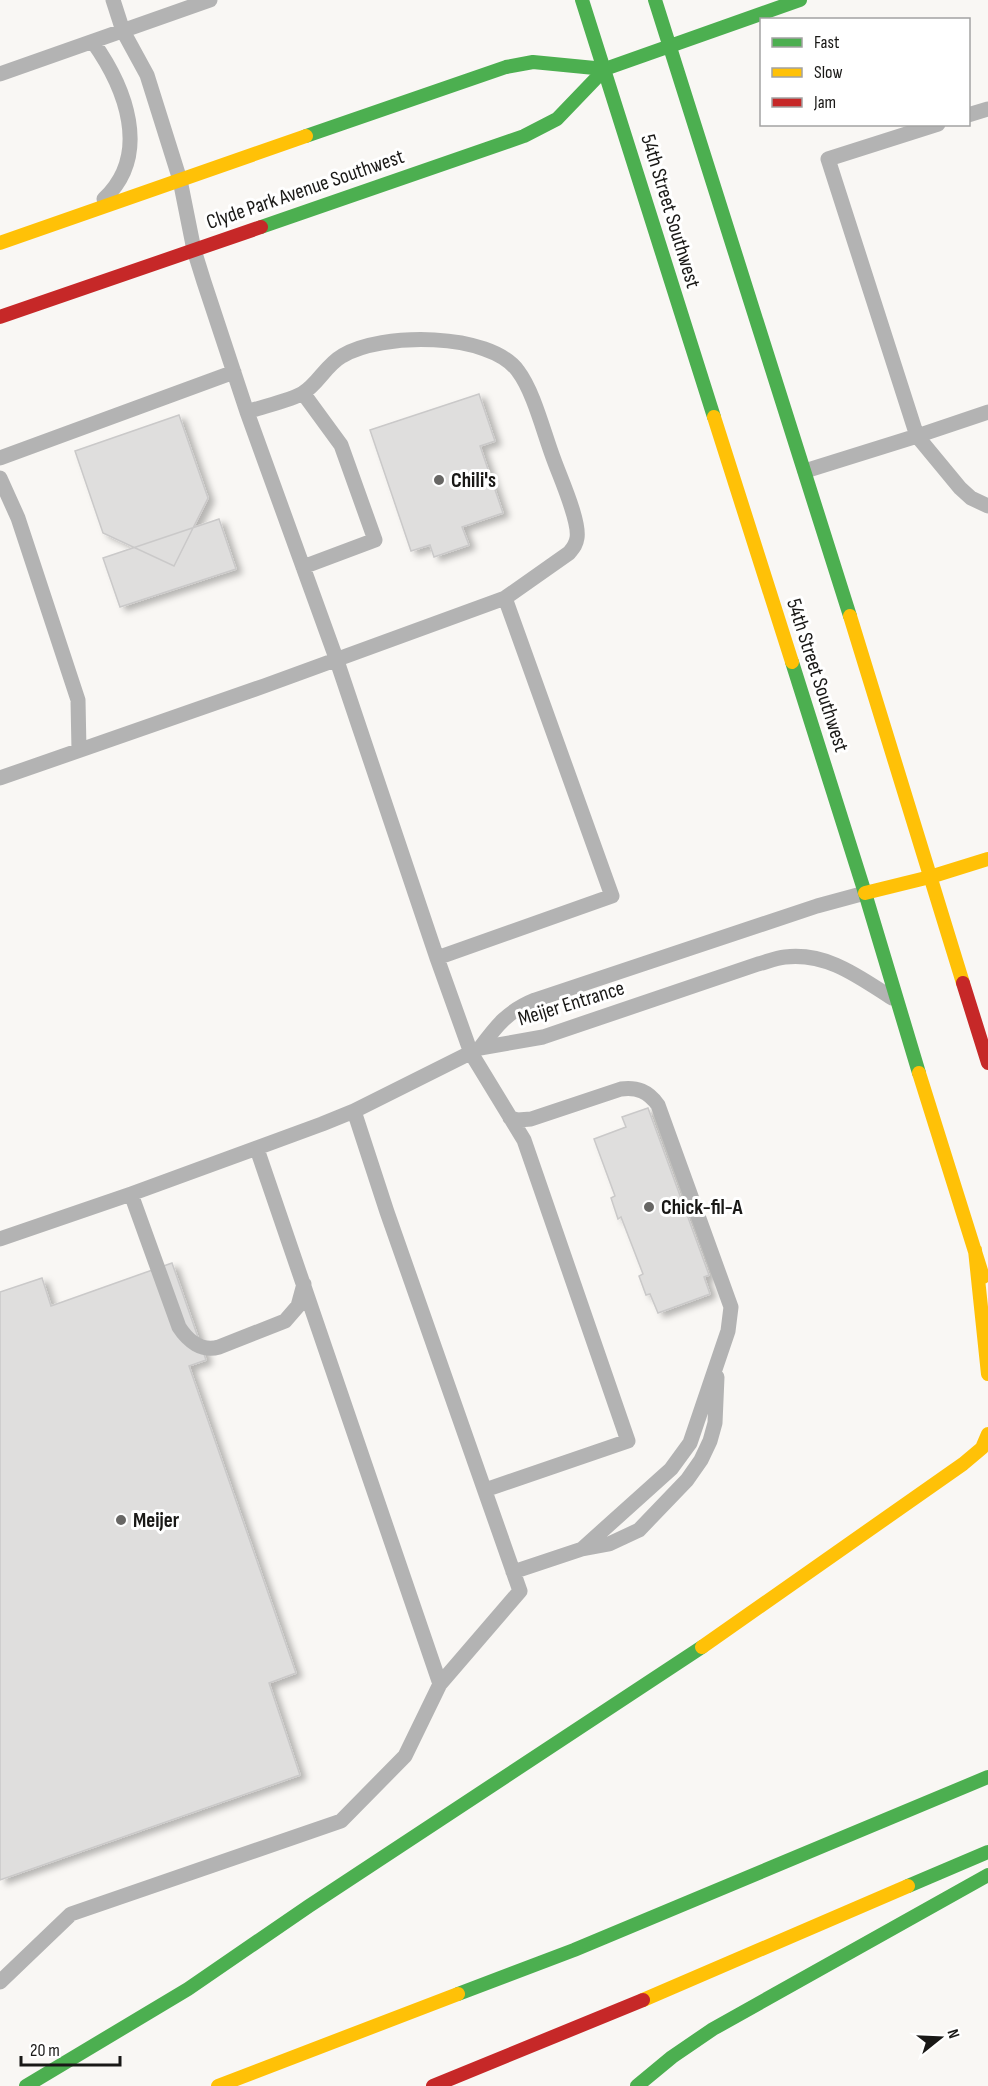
<svg xmlns="http://www.w3.org/2000/svg" width="988" height="2086" viewBox="0 0 988 2086" font-family="'Sofia Sans Condensed',sans-serif">
	<defs>
		<filter id="shadow"><feDropShadow dx="6" dy="4" stdDeviation="3" flood-color="#0004"/></filter>
	</defs>
	<rect width="100%" height="100%" fill="#f9f7f4"/>
	<path fill="#dfdedd" stroke="#cac9c9" stroke-width="1.5" filter="url(#shadow)" d="M479 394 495 441 480 446 503 513 462 527 469 545 434 557 430 545 411 551 370 430Z
		M179 415 208 498 174 566 103 533 75 451Z
		M219 519 236 569 120 607 103 558Z
		M648 1108 709 1275 704 1277 710 1294 658 1313 650 1294 646 1295 639 1276 643 1274 621 1217 618 1219 611 1198 615 1196 594 1139 626 1127 622 1117Z
		M172 1263 206 1360 189 1366 296 1673 269 1683 300 1775 0 1880V1292L42 1278 51 1306Z"/>
	<g fill="none" stroke-linecap="round" stroke-linejoin="round">
		<path stroke="#b3b3b3" stroke-width="15" d="M113 0 123 31 147 75 180 180 194 250 204 282 247 412 336 658 437 958 471 1053 524 1140 628 1441 485 1490
			M93 42C125 87 152 154 104 199
			M0 74 210 0
			M968 115 988 109
			M988 412 917 436 960 488 971 498 988 506
			M0 458 234 372
			M805 471 917 436 828 159 938 124
			M0 478 18 518 78 700 79 750
			M303 567 375 540 341 445 303 393
			M0 778 264 686 505 598 569 553C573 548 576 545 577 538 580 521 560 477 554 460 544 434 534 392 518 371 490 332 381 332 342 356 326 365 318 384 303 393 292 400 261 407 247 412
			M437 958 612 896 505 598
			M480 1048C497 1025 508 1011 535 1000L817 906 865 893
			M510 1118 518 1120 531 1119 621 1089C637 1087 648 1091 658 1105L731 1307 728 1331 690 1443 671 1469 582 1549 513 1572
			M257 1149 440 1684
			M131 1194 179 1327C188 1341 202 1352 219 1347L285 1321 298 1306 304 1284
			M0 1239 131 1194 322 1124 354 1111 480 1048 543 1037 758 964C766 962 776 958 785 957 827 952 859 977 892 998
			M582 1549 609 1544 639 1530 687 1480 701 1460 710 1441 715 1423 717 1377
			M0 1982 71 1914 341 1821 405 1756 440 1684 520 1591 387 1212 354 1111"/>
		<path stroke="#4caf50" stroke-width="14" d="M582 0 714 417
			M655 0 850 616
			M306 136 506 67 533 62 605 69
			M261 227 524 136 557 119 605 69 800 0
			M792 662 865 893 919 1073
			M908 1886 988 1852
			M458 1994 574 1950 988 1777
			M26 2086 188 1989 309 1906 702 1647
			M637 2086 672 2057 713 2029 988 1875"/>
		<path stroke="#ffc107" stroke-width="14" d="M0 243 306 136
			M714 417 792 662
			M850 616 963 983
			M865 893 930 877 988 859
			M919 1073 983 1277
			M975 1250 988 1374
			M702 1647 963 1464 982 1448 988 1434
			M643 2000 908 1886
			M218 2086 458 1994"/>
		<path stroke="#c62828" stroke-width="14" d="M0 317 261 227
			M963 983 988 1063
			M433 2086 643 2000"/>
	</g>
	<g fill="#676664" stroke="#fff" stroke-width="2">
		<circle cx="439" cy="480" r="6"/>
		<circle cx="649" cy="1207" r="6"/>
		<circle cx="121" cy="1520" r="6"/>
	</g>
	<g text-anchor="middle" stroke-width="6" stroke-linejoin="round" paint-order="stroke">
		<g font-size="21" fill="#191816" stroke="#fff">
			<text transform="translate(305 189) rotate(-19)" y="7">Clyde Park Avenue Southwest</text>
			<text transform="translate(671 211) rotate(73)" y="7">54th Street Southwest</text>
			<text transform="translate(818 675) rotate(72)" y="7">54th Street Southwest</text>
			<text transform="translate(571 1003) rotate(-17)" y="7">Meijer Entrance</text>
		</g>
		<g font-size="21" font-weight="bold" fill="#191816" stroke="#fff" text-anchor="start">
			<text x="451" y="487">Chili's</text>
			<text x="661" y="1214">Chick-fil-A</text>
			<text x="133" y="1527">Meijer</text>
		</g>
	</g>
	<rect x="760" y="18" width="210" height="108" fill="#ffffff" stroke="#a3a3a2" stroke-width="1.5"/>
	<rect x="772" y="38" width="30" height="9" fill="#4caf50" stroke="#a3a3a2" stroke-width="1.5"/>
	<text x="814" y="48" font-size="18" fill="#191816">Fast</text>
	<rect x="772" y="68" width="30" height="9" fill="#ffc107" stroke="#a3a3a2" stroke-width="1.5"/>
	<text x="814" y="78" font-size="18" fill="#191816">Slow</text>
	<rect x="772" y="98" width="30" height="9" fill="#c62828" stroke="#a3a3a2" stroke-width="1.5"/>
	<text x="814" y="108" font-size="18" fill="#191816">Jam</text>
	<g transform="translate(940 2038) rotate(72)" stroke="#ffffff" stroke-width="4.5" paint-order="stroke">
	<path d="M0-4.5L10 22L0 15L-10 22Z" fill="#191816"/>
	<text y="-9" font-size="16" font-weight="bold" text-anchor="middle" fill="#191816">N</text>
	</g>
	<path d="M21 2056v9h99v-9" fill="none" stroke="#191816" stroke-width="3"/>
	<text x="30" y="2056" font-size="18" fill="#191816" stroke="#ffffff" stroke-width="4.5" paint-order="stroke">20 m</text>
</svg>
